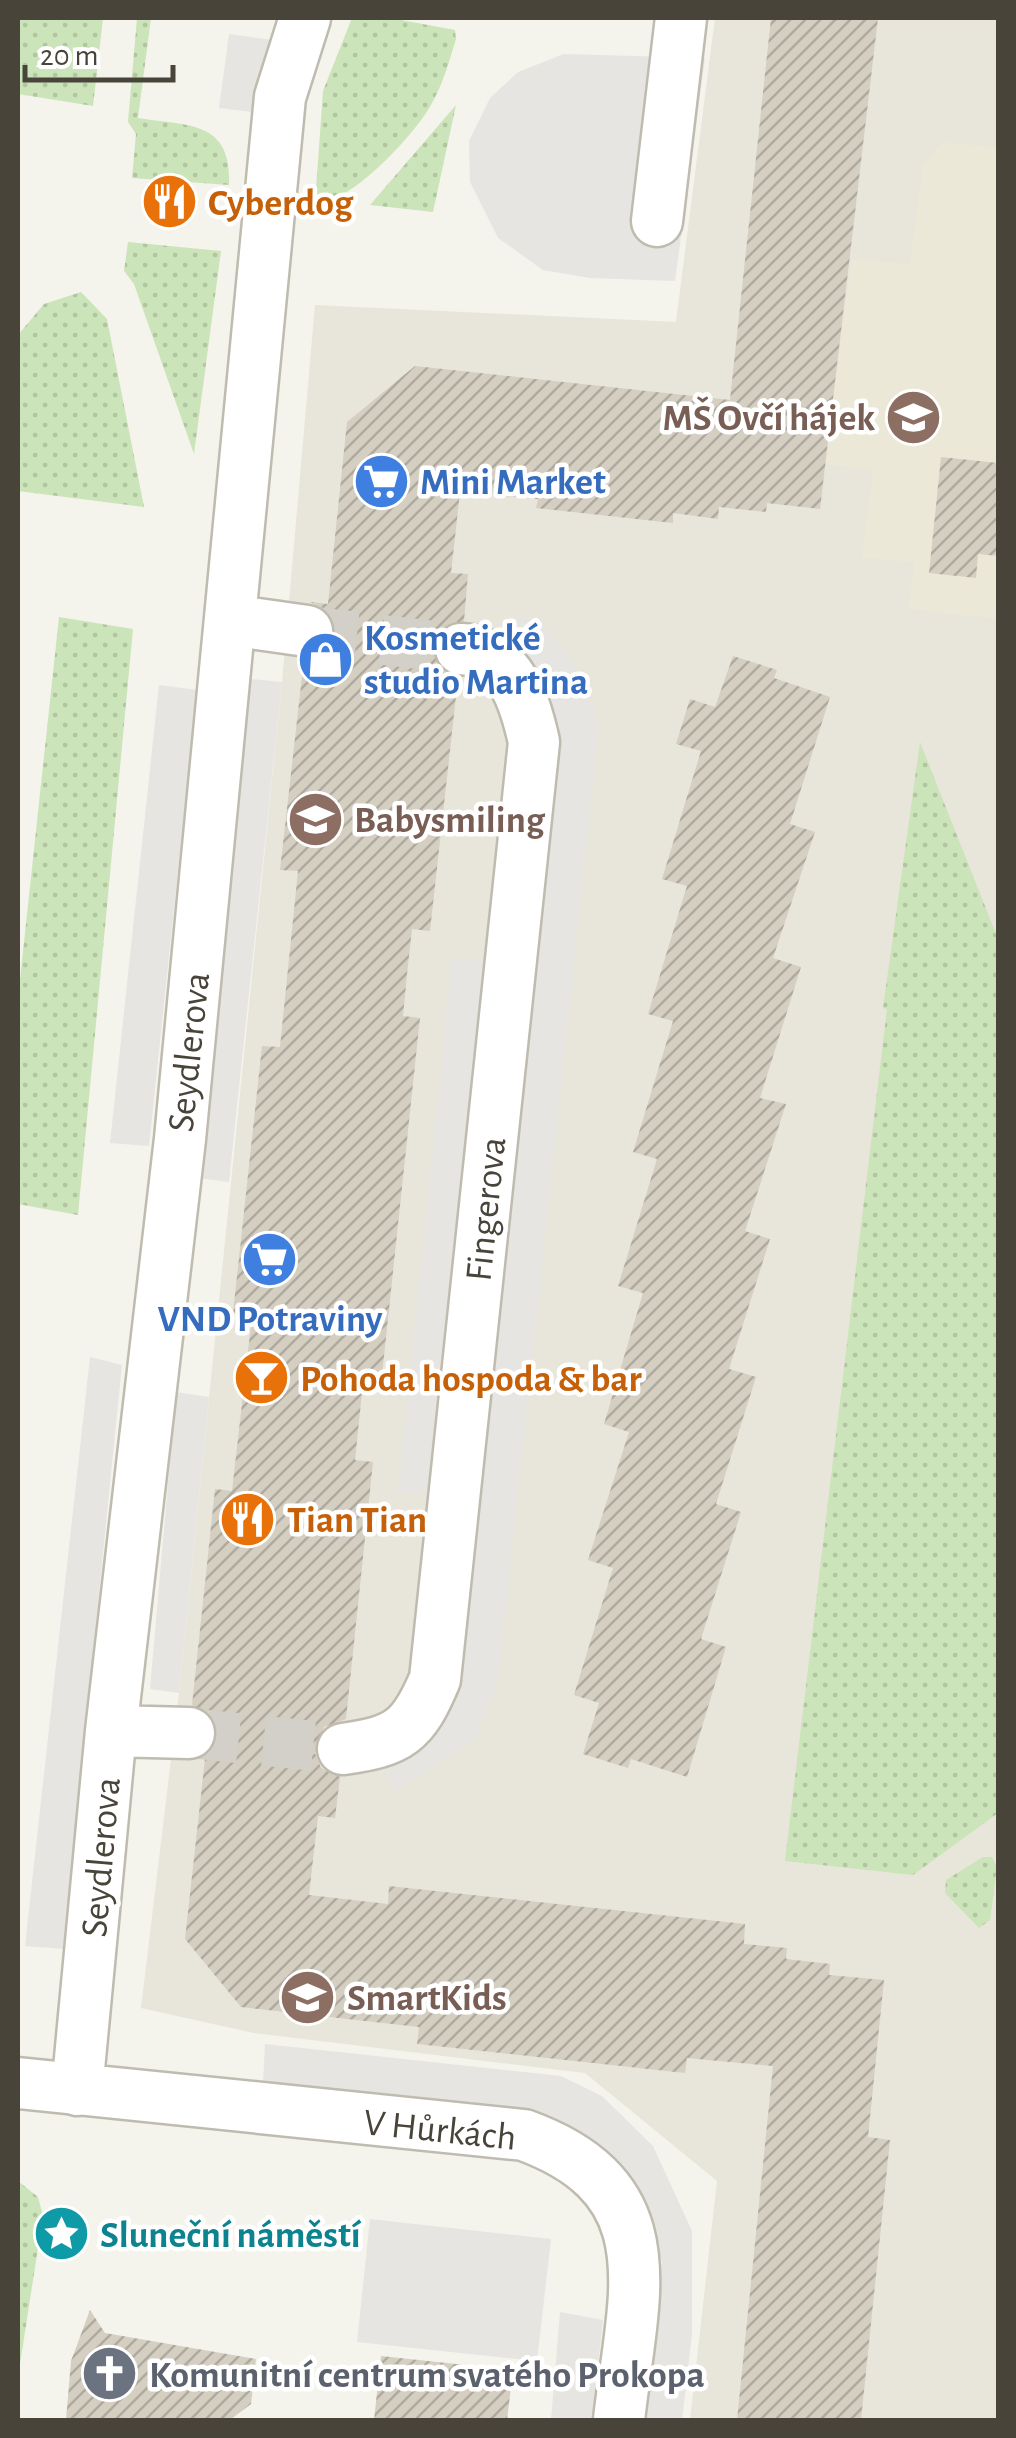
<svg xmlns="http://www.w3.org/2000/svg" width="1016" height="2438" viewBox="0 0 1016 2438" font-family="'Alegreya Sans',sans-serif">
	<defs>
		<pattern id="green-dots" width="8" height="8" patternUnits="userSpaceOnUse" patternTransform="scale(2.5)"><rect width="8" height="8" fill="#cce4b9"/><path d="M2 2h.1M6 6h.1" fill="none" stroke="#b1c5a0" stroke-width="1.8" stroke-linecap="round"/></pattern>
		<pattern id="building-hatch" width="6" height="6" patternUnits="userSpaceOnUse" patternTransform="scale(2.5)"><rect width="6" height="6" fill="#d5cfc2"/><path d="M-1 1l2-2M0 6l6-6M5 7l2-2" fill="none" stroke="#afaa9f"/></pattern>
	</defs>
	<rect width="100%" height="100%" fill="#f4f3ec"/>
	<path fill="#e8e5da" d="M715 18H998V2420H690L717 2181 585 2073 254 2033 141 2008 179 1693 282 682 315 305 676 322Z"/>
	<path fill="#ece8d7" d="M942 142 998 148V619L908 609 915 563 862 557 873 470 824 464 852 259 910 264 923 166Z"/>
	<path fill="url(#green-dots)" d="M18 18H103L93 106 18 94Z
		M137 18H151L138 118C188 126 232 120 229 185L132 178 136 134 128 122Z
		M352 18H390L455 30 456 39C449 62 443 84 431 105 415 134 349 206 315 203L323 91Z
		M456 105 433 212 370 205Z
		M128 242 221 251 194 454 134 284 124 271Z
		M81 292 107 319 144 507 18 491V335L44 304Z
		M59 617 133 629 78 1215 18 1204V998Z
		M920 742 998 939V1813L913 1875 785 1861 887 1009 883 1008Z
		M983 1857H992L997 1867 990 1920 979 1928 945 1893 946 1880Z
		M18 2181 38 2197 43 2216 18 2377Z"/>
	<path fill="#e7e5e2" d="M229 34 273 40 260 113 219 108Z
		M564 54 705 58 675 281 590 278 543 270 498 238 470 182 469 141 490 98 518 72Z
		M520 614 545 627 582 676 599 725 497 1688 472 1743 393 1792 382 1761 447 1718 461 1666 526 1081 561 739 541 680 496 636Z
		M251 679 282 682 229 1182 198 1178Z
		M159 685 197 690 149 1146 110 1143Z
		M452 958 489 962 431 1493H398Z
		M90 1357 122 1365 63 1949 25 1946Z
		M176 1392 209 1397 179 1693 150 1689Z
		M265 2044 561 2076 602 2096 653 2146 692 2231V2334L682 2420H646L662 2262 637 2192 593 2140 535 2113 263 2082Z
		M370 2219 551 2239 537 2361 357 2342Z
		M560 2312 603 2320 592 2420H551Z"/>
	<path fill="url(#building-hatch)" d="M771 18H878L820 509 767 503 766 512 719 507 718 519 673 513V523L536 508 538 499 460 492 451 573 468 574 464 621 440 630 433 645 442 670 458 678 430 931 412 929 407 974 403 1016 420 1018 382 1375 364 1373 355 1460 373 1462 346 1719 324 1727 315 1753 321 1768 340 1777 335 1818 318 1816 309 1895 388 1904 389 1886 745 1924 744 1944 787 1948 786 1959 830 1964 829 1975 884 1980 868 2137 890 2140 861 2420H737L773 2066 687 2058 685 2073 417 2044 419 2027 241 2007 185 1939 205 1759H201L213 1749 218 1735 214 1718 192 1705 215 1489 232 1491 252 1316 233 1313 262 1046 280 1047 298 871 280 870 304 659 319 657 335 636 334 621 325 609 310 602 328 604 347 422 415 366 730 400Z
		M941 457 998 463V556L978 554 976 578 929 573Z
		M733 656 777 670 774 678 830 697 790 824 815 832 773 958 801 967 760 1098 786 1104 745 1231 770 1239 729 1369 756 1377 716 1504 741 1512 701 1639 726 1647 687 1777 631 1759 628 1768 583 1754 599 1703 574 1695 613 1568 588 1560 629 1432 604 1424 643 1293 618 1286 657 1159 633 1152 673 1021 648 1014 687 886 662 879 701 751 676 744 690 699 715 707Z
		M90 2310 105 2333 256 2359 251 2404 230 2420H66L71 2361Z
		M381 2356 513 2370 507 2420H374Z"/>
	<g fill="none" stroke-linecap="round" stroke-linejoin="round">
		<path stroke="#d2d0c8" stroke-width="50" stroke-dasharray="50 25" stroke-linecap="butt" d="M307 631 461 649
			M189 1733 343 1749"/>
		<defs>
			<path id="minor" d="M657 221 681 18
				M230 620 307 631
				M111 1731 189 1733
				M343 1749C399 1741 413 1732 435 1679L534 742C525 701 511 652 461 649
				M18 2083 524 2135C672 2189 633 2294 619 2420
				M77 2090 111 1731 180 1139 280 97 305 18"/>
		</defs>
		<use href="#minor" stroke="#bfbbaf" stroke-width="55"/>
		<use href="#minor" stroke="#fff" stroke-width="50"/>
	</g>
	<defs>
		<symbol id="restaurant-disc" viewBox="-11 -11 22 22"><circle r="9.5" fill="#e8710a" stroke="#fff"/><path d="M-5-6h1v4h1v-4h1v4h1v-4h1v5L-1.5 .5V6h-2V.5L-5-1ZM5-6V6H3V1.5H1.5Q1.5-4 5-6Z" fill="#fff"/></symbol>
		<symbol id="school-disc" viewBox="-11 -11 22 22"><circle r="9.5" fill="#8d6e63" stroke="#fff"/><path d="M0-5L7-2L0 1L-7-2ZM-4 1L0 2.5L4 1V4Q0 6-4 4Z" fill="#fff"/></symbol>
		<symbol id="supermarket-disc" viewBox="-11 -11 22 22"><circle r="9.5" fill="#3f7fe0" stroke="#fff"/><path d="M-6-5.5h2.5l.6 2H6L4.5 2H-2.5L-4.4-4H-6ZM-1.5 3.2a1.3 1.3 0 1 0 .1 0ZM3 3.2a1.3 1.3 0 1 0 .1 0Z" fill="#fff"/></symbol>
		<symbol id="shop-disc" viewBox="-11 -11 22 22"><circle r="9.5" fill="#3f7fe0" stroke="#fff"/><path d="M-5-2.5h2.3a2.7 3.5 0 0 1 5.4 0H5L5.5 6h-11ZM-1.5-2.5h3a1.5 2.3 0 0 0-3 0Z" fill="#fff"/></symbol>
		<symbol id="bar-disc" viewBox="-11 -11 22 22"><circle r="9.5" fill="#e8710a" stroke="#fff"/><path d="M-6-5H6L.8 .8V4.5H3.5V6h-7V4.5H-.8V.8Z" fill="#fff"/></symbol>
		<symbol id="sight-disc" viewBox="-11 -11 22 22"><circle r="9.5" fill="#0f9aa8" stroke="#fff"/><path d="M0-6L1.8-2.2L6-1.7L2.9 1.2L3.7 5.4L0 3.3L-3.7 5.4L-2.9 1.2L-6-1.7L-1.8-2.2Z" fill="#fff"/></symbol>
		<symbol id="church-disc" viewBox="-11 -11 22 22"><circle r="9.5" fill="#6b7280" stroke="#fff"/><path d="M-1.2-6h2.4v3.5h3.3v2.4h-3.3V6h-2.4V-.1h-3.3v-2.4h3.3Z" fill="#fff"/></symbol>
	</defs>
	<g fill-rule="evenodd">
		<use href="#restaurant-disc" x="138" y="170" width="63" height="63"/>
		<use href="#school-disc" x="882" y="386" width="63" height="63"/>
		<use href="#supermarket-disc" x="350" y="450" width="63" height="63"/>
		<use href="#shop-disc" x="294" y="628" width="63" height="63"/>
		<use href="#school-disc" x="284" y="788" width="63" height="63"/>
		<use href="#supermarket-disc" x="238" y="1228" width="63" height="63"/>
		<use href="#bar-disc" x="230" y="1346" width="63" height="63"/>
		<use href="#restaurant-disc" x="216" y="1488" width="63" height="63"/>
		<use href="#school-disc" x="276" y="1966" width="63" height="63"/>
		<use href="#sight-disc" x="30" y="2202" width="63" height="63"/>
		<use href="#church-disc" x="78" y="2342" width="63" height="63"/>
	</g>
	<g text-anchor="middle" stroke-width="9" stroke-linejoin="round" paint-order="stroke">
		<g font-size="38" font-weight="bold" fill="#c56008" stroke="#fff" text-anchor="start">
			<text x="208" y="215">Cyberdog</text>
			<text x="300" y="1391">Pohoda hospoda &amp; bar</text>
			<text x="287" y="1532">Tian Tian</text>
		</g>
		<g font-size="38" font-weight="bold" fill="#785e54" stroke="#fff" text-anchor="start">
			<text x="875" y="430" text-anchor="end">MŠ Ovčí hájek</text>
			<text x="354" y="832">Babysmiling</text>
			<text x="347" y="2010">SmartKids</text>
		</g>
		<g font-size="38" font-weight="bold" fill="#366cbe" stroke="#fff" text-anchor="start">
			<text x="420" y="494">Mini Market</text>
			<text x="364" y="650">Kosmetické<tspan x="364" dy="44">studio Martina</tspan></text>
			<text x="270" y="1331" text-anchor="middle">VND Potraviny</text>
		</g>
		<g font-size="38" fill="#48443a" stroke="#fff">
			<text transform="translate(188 1052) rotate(-84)" y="13">Seydlerova</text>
			<text transform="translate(485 1209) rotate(-84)" y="13">Fingerova</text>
			<text transform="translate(100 1857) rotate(-85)" y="13">Seydlerova</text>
			<text transform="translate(440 2129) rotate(6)" y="13">V Hůrkách</text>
		</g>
		<g font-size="38" font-weight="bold" fill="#0d838f" stroke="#fff" text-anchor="start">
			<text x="100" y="2247">Sluneční náměstí</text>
		</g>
		<g font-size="38" font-weight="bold" fill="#5b616d" stroke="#fff" text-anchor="start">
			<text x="149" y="2387">Komunitní centrum svatého Prokopa</text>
		</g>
	</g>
	<rect width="1016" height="2438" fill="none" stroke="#48443a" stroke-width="40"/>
	<path d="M25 65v15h148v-15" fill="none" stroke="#48443a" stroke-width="5"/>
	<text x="40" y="65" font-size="30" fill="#48443a" stroke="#ffffff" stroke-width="8" paint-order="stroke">20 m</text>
</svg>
